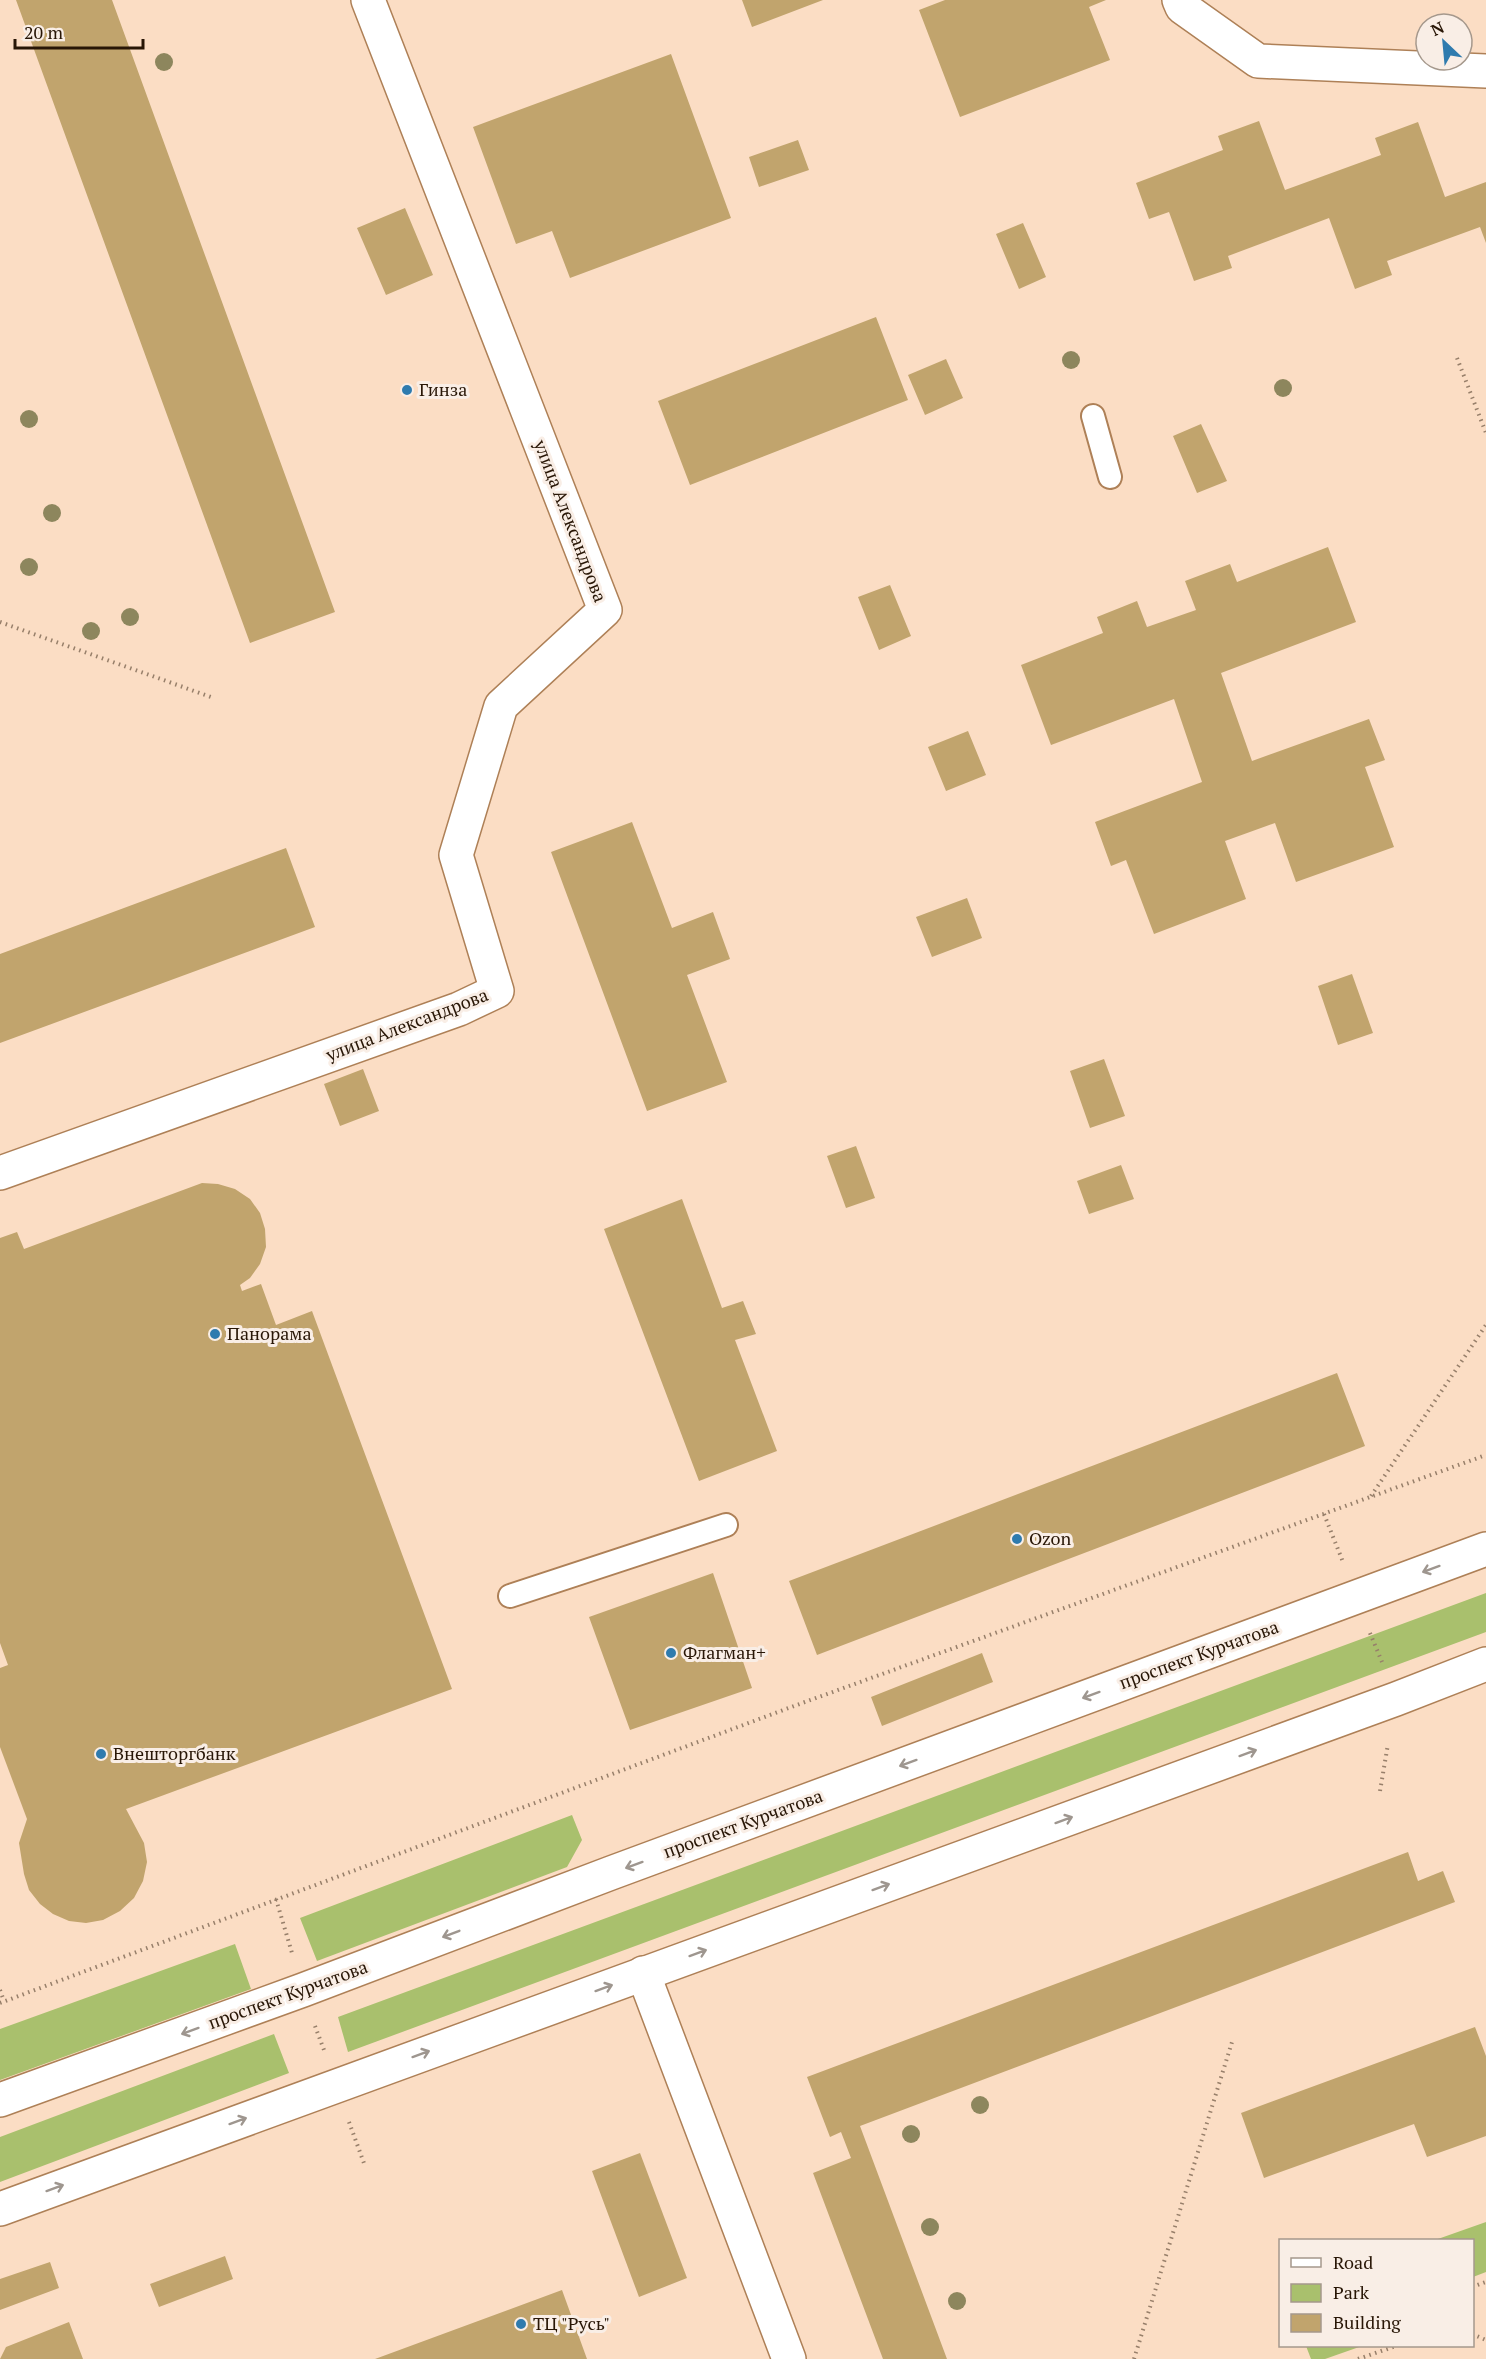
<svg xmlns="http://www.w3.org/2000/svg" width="1486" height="2359" viewBox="0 0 1486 2359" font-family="'PT Serif',serif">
	<rect width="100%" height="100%" fill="#fbddc4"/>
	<path fill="#a9c06d" d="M1486 1593V1632L348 2052 338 2017Z
		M572 1815 582 1840 567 1867 317 1961 300 1918Z
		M235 1944 251 1989 0 2080V2029Z
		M274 2034 289 2073 0 2182V2137Z
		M1486 2222V2272L1473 2277 1472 2240H1435Z
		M1306 2346H1362L1325 2359H1311Z"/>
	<path fill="#c1a46d" d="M16 0H112L335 612 250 643Z
		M742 0H823L752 27Z
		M945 0H1106L1089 7 1110 60 960 117 919 10Z
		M671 54 731 218 570 278 552 231 516 244 473 127Z
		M1259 121 1285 190 1381 155 1375 138 1418 122 1445 197 1486 182V243L1480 227 1387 261 1392 275 1355 289 1329 218 1228 256 1232 268 1194 281 1169 212 1149 219 1136 183 1223 150 1218 136Z
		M798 140 809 170 759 187 749 157Z
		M405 208 433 275 386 295 357 228Z
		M1023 223 1046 277 1019 289 996 234Z
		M876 317 908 400 690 485 658 401Z
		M946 359 963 398 925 415 908 375Z
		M1201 424 1227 481 1197 493 1173 436Z
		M1328 547 1356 622 1221 673 1252 761 1369 719 1385 760 1365 767 1394 847 1296 882 1275 823 1225 841 1246 899 1154 934 1126 860 1111 866 1095 822 1202 782 1174 699 1051 745 1021 665 1103 633 1097 617 1137 601 1147 627 1196 610 1185 581 1230 564 1237 582Z
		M890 585 911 636 879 650 858 597Z
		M968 731 986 775 946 791 928 747Z
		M632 822 672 928 713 912 730 959 687 975 727 1082 647 1111 551 852Z
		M286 848 315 927 0 1043V954Z
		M967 898 982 938 932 957 916 917Z
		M1352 974 1373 1033 1338 1045 1318 986Z
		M1104 1059 1125 1116 1090 1128 1070 1071Z
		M363 1069 379 1111 340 1126 324 1084Z
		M856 1146 875 1198 846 1208 827 1156Z
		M1121 1165 1134 1199 1089 1214 1077 1181Z
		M202 1183 218 1184 235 1189 250 1199 260 1213 265 1229 266 1247 260 1264 250 1278 240 1285 242 1291 261 1284 276 1325 312 1311 452 1689 126 1809 144 1843 147 1862 143 1881 134 1898 120 1911 103 1920 86 1923 69 1921 53 1914 40 1904 29 1890 24 1874 19 1843 27 1819 0 1747V1668L8 1665 0 1643V1238L17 1232 24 1249Z
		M682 1199 722 1308 743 1301 756 1334 735 1340 777 1451 699 1481 604 1229Z
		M1337 1373 1365 1446 817 1655 789 1581Z
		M713 1573 752 1688 630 1730 589 1617Z
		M982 1653 993 1682 882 1726 871 1697Z
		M1408 1852 1418 1881 1443 1871 1455 1902 860 2126 947 2359H883L813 2173 851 2158 841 2132 830 2137 807 2077Z
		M1475 2027 1486 2056V2136L1427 2157 1414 2124 1264 2178 1241 2113Z
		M640 2153 687 2278 639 2297 592 2171Z
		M225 2256 233 2279 159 2307 150 2284Z
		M50 2262 59 2288 0 2310V2279Z
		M562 2290 587 2359H375Z
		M69 2322 83 2359H0L6 2347Z"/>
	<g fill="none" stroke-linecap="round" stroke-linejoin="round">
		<defs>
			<path id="lane" d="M1093 416 1110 477
				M510 1596 726 1525"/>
			<path id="street" d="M1179 0 1182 7 1258 61 1486 71
				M0 1173 459 1009 497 991 456 855 501 706 605 610 368 0
				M643 1973 789 2359"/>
			<path id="secondary" d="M0 2100 303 1990 611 1873 1486 1549
				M0 2209 1396 1699 1486 1664"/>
		</defs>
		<use href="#lane" stroke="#ae8057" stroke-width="26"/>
		<use href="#street" stroke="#ae8057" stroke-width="36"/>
		<use href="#secondary" stroke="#ae8057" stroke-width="36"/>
		<path stroke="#977f6a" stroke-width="4" stroke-dasharray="1.5 4.5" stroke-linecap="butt" d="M1457 358 1486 433
			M0 622 214 698
			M1371 1496 1486 1325
			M1324 1514 1343 1562
			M1370 1633 1382 1662
			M1380 1791 1388 1744
			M276 1899 292 1953
			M0 1990 4 2001
			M0 2003 794 1706 1486 1455
			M315 2026 324 2050
			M349 2122 365 2166
			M1472 2287 1486 2282
			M1472 2334 1486 2340
			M1134 2359 1232 2042
			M1358 2359 1396 2346"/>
		<use href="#lane" stroke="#fff" stroke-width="22"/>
		<use href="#street" stroke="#fff" stroke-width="33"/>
		<use href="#secondary" stroke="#fff" stroke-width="33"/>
	</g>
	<g fill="#8d865d">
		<circle cx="164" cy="62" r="9"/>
		<circle cx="1071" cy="360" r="9"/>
		<circle cx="1283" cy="388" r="9"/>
		<circle cx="29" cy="419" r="9"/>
		<circle cx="52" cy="513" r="9"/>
		<circle cx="29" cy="567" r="9"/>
		<circle cx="130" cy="617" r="9"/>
		<circle cx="91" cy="631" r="9"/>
		<circle cx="980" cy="2105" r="9"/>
		<circle cx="911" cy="2134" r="9"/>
		<circle cx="930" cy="2227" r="9"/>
		<circle cx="957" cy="2301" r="9"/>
	</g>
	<defs><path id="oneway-shaft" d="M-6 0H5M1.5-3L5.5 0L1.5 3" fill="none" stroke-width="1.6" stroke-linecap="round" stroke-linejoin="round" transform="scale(1.5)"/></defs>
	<g stroke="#9e968f">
		<use href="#oneway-shaft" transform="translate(1431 1569) rotate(160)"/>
		<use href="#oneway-shaft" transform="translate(1091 1695) rotate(160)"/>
		<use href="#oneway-shaft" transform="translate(1248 1753) rotate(-20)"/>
		<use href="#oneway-shaft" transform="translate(908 1763) rotate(160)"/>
		<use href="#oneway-shaft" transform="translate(1064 1820) rotate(-20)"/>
		<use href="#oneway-shaft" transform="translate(634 1865) rotate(160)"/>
		<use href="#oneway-shaft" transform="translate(881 1887) rotate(-20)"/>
		<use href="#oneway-shaft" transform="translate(451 1934) rotate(159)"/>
		<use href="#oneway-shaft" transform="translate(698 1953) rotate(-20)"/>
		<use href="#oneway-shaft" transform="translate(604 1988) rotate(-20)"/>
		<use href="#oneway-shaft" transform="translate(190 2031) rotate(160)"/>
		<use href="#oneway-shaft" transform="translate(421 2054) rotate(-20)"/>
		<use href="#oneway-shaft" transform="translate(238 2121) rotate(-20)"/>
		<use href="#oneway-shaft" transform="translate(55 2188) rotate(-20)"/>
	</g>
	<g fill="#2f7bae" stroke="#f9eee6" stroke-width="2">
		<circle cx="407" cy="390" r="6"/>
		<circle cx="215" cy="1334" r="6"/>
		<circle cx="1017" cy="1539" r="6"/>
		<circle cx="671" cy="1653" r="6"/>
		<circle cx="101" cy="1754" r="6"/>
		<circle cx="521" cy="2324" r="6"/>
	</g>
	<g text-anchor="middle" stroke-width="6" stroke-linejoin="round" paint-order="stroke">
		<g font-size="18" fill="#281606" stroke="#f9eee6" text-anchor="start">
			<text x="419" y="396">Гинза</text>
			<text x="227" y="1340">Панорама</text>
			<text x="1029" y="1545">Ozon</text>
			<text x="683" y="1659">Флагман+</text>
			<text x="113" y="1760">Внешторгбанк</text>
			<text x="533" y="2330">ТЦ "Русь"</text>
		</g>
		<g font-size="18" fill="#281606" stroke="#f9eee6">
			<text transform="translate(570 521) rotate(69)" y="6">улица Александрова</text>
			<text transform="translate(407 1025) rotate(-21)" y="6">улица Александрова</text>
			<text transform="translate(1199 1655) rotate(-20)" y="6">проспект Курчатова</text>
			<text transform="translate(743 1824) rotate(-20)" y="6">проспект Курчатова</text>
			<text transform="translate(288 1995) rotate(-20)" y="6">проспект Курчатова</text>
		</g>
	</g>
	<rect x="1279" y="2239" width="195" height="108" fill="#f9eee6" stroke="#a5988c" stroke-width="1.5"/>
	<rect x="1291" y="2258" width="30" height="9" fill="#ffffff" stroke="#a5988c" stroke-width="1.5"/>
	<text x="1333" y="2269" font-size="18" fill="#281606">Road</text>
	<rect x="1291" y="2284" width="30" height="18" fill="#a9c06d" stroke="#a5988c" stroke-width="1.5"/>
	<text x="1333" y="2299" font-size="18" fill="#281606">Park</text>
	<rect x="1291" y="2314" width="30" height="18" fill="#c1a46d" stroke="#a5988c" stroke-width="1.5"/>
	<text x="1333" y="2329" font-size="18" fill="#281606">Building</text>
	<g transform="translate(1444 42) rotate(334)"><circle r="28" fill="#f9eee6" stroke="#a5988c" stroke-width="1.5"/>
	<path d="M0-4.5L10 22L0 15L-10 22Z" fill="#2f7bae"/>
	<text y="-9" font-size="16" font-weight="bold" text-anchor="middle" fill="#281606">N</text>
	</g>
	<path d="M15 39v9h128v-9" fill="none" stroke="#281606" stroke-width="3"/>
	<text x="24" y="39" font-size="18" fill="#281606" stroke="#f9eee6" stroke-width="4.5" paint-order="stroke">20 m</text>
</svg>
